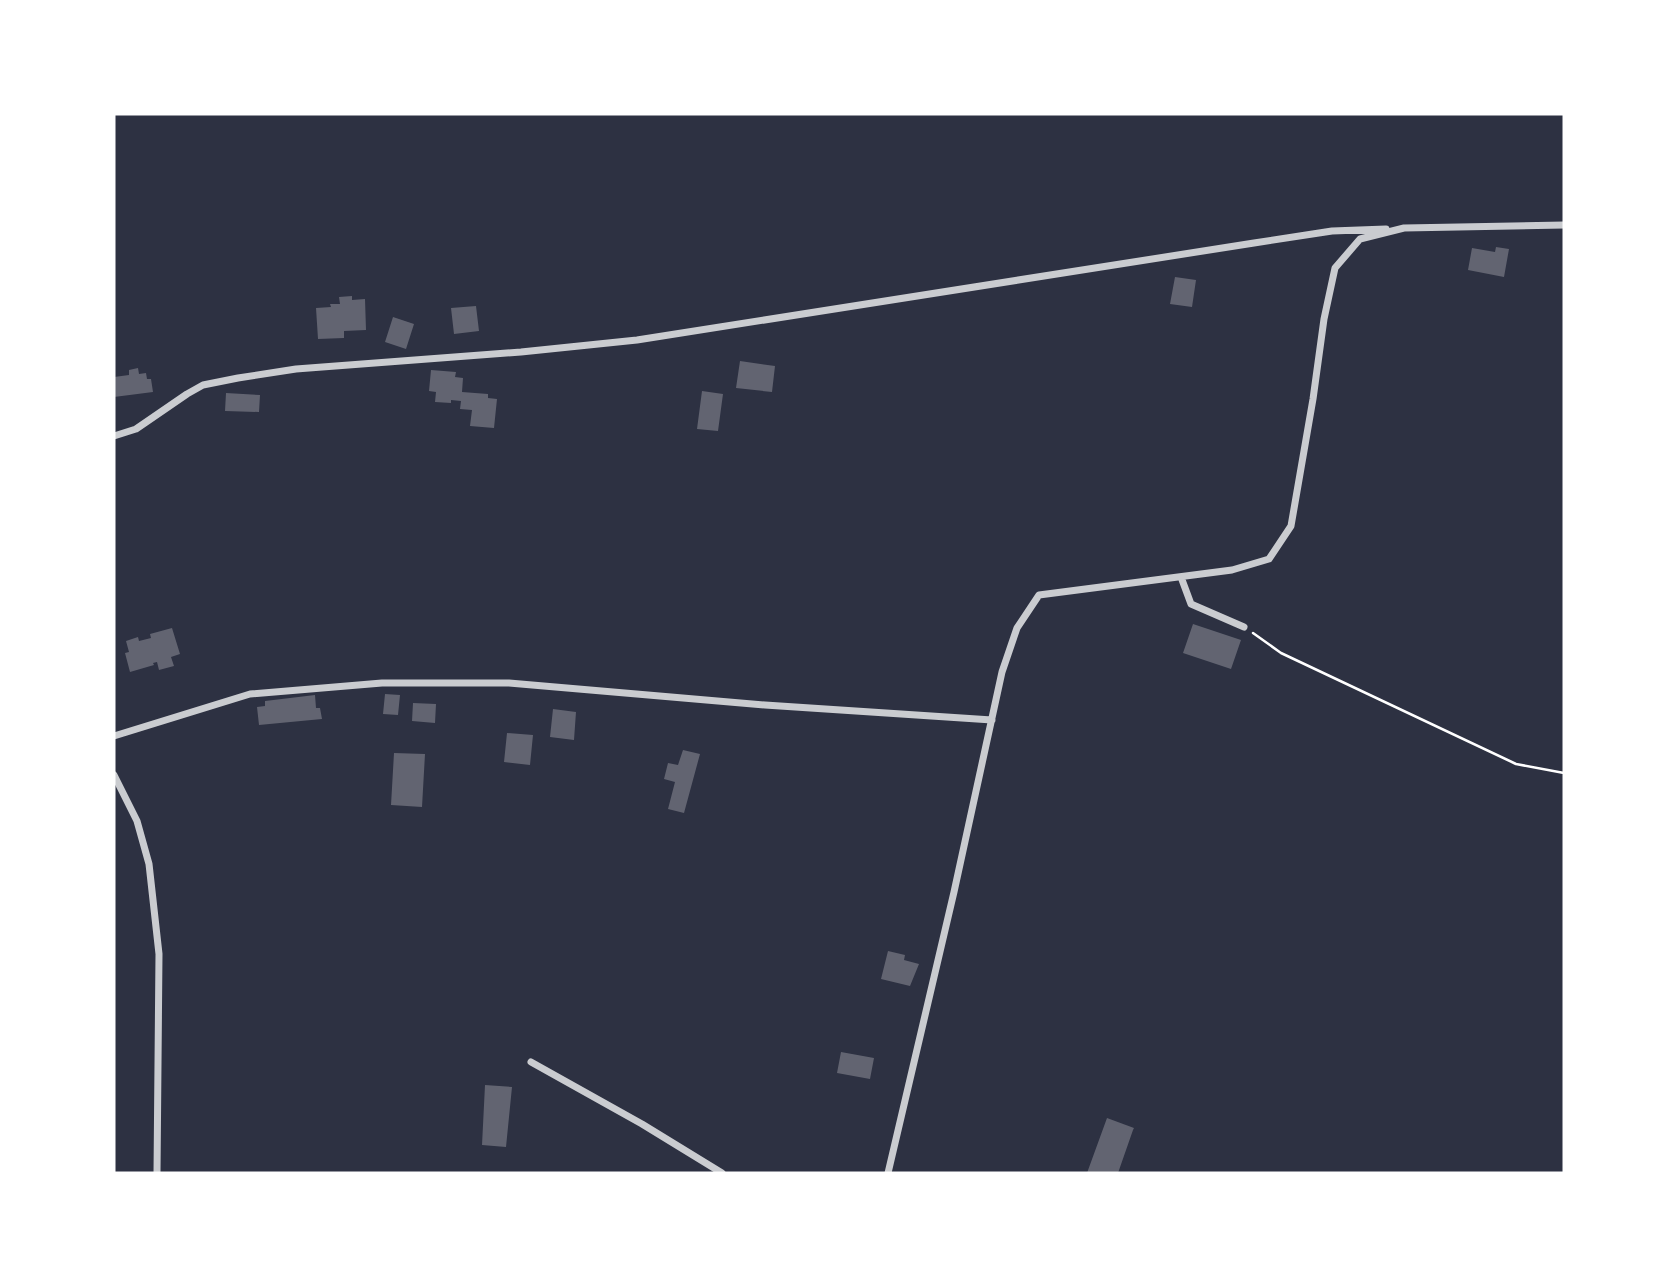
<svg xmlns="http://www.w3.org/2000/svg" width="1678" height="1287" viewBox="0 0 1678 1287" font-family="'Titillium Web',sans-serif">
	<rect width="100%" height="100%" fill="#2d3142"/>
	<path fill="#626471" d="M1496 247 1509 249 1504 277 1468 270 1472 248 1495 252Z
		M1175 277 1196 280 1192 307 1170 304Z
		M352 296V300L365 299 366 330 344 331V338L318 339 316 308 331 307 330 304H340L339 297Z
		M476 306 479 331 454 334 451 308Z
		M393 317 414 324 406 349 385 342Z
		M740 361 775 366 772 392 736 388Z
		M138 368 139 374 146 373 147 379H151L153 392 114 397V377L129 375V370Z
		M431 370 456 372 455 377 463 378 462 392 488 394V398L497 399 494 428 470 426 472 410 460 409 461 401 451 400V403L435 402 436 392 429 391Z
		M702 391 723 394 718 431 697 429Z
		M226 393 260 395 259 412 225 411Z
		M1193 624 1241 640 1231 669 1183 653Z
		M172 628 180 654 171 657 174 666 159 670 157 662 153 663 154 665 130 672 125 653 129 652 126 641 138 637 139 641 151 638 150 634Z
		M385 694 400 695 398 715 383 714Z
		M315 695 316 708H320L322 719 259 725 257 707 265 706V701Z
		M413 703 436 704 435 723 412 721Z
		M553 709 576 712 574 740 550 737Z
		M507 733 533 735 530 765 504 762Z
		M683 750 700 754 684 813 668 809 675 782 664 779 668 763 678 765Z
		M394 753 425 754 422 807 391 805Z
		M888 951 905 955 904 960 919 964 910 986 881 979Z
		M841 1052 874 1058 870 1079 837 1073Z
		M485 1085 512 1087 506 1147 482 1145Z
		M1107 1118 1134 1128 1133 1130 1118 1173H1087Z"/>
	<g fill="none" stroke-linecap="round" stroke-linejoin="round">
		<path stroke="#fff" stroke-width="2.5" d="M1253 633 1281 653 1516 764 1564 773"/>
		<path stroke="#caccd0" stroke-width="7" d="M114 436 136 429 187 394 203 385 238 378 296 369 521 352 637 340 1254 243 1332 231 1386 229
			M1181 577 1191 604 1244 627
			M114 736 250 694 382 683H509L765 705 992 720
			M114 775 137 821 149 864 159 954 157 1173
			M531 1062 642 1124 722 1173
			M888 1173 954 892 1002 672 1017 628 1039 595 1232 570 1269 559 1291 526 1313 399 1324 319 1335 268 1360 239 1404 228 1564 225"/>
	</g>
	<rect width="1678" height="1287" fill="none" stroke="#ffffff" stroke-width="231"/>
</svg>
